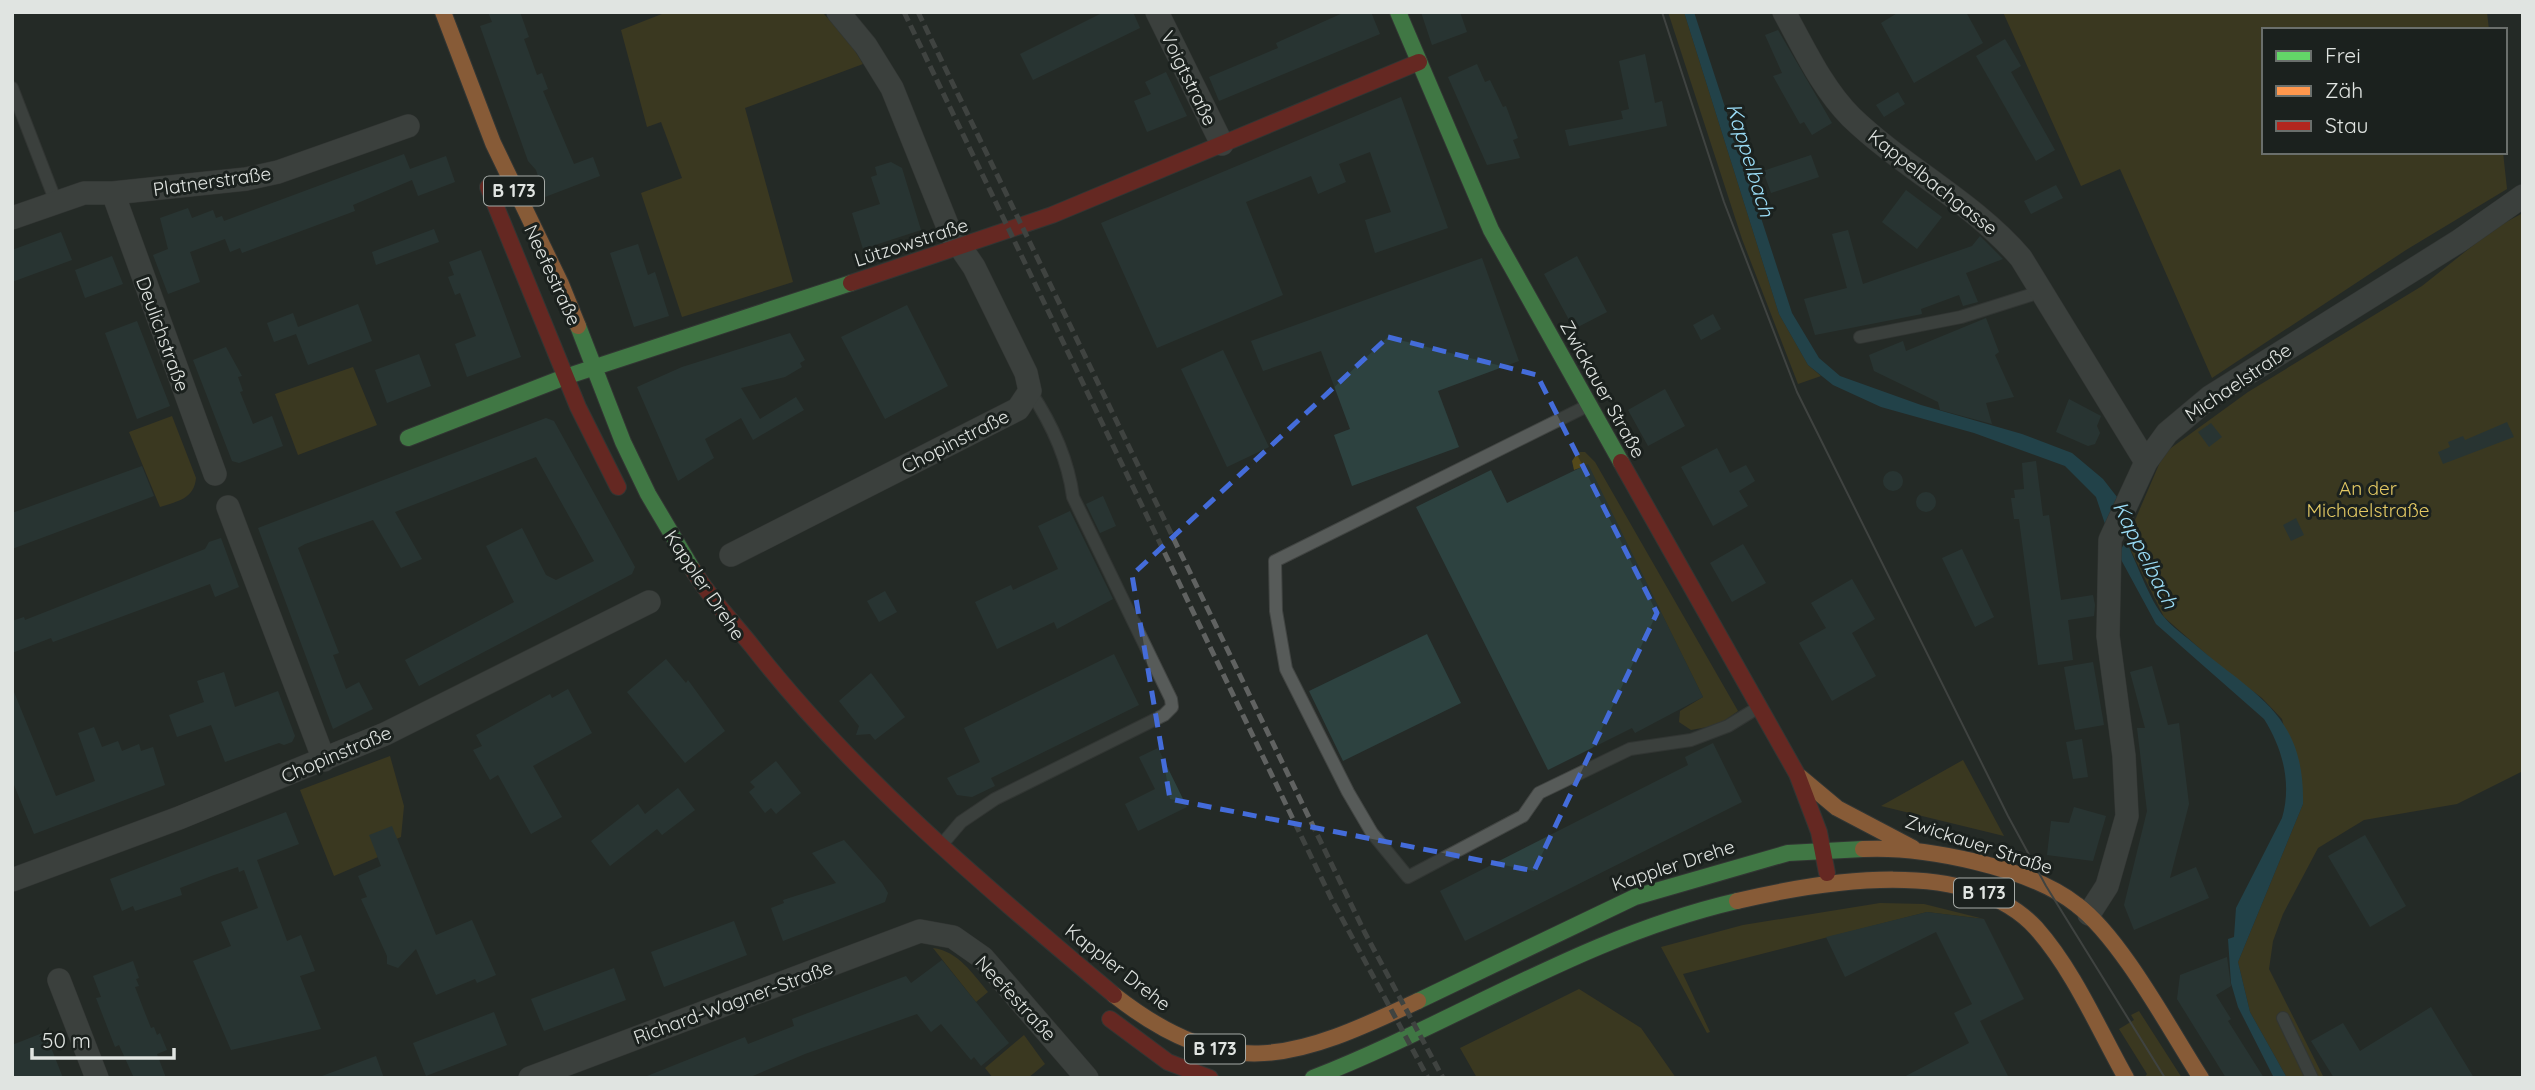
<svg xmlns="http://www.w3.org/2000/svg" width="2535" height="1090" viewBox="0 0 2535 1090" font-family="Quicksand,sans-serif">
	<rect width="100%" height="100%" fill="#252a27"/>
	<path fill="#554919" d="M667 12H822L847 38 863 64 745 108 793 282 682 317 641 193 682 178 661 122 647 127 621 30Z
		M1668 12H1684L1779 314 1808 365 1821 376 1798 384 1742 239Z
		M2003 12H2487L2489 30H2264V152H2503L2507 189 2406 250 2212 378 2120 169 2081 186Z
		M2523 213V771L2457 804 2364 820 2318 848 2283 914 2273 941 2269 969 2324 1078H2287L2250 1012 2238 962 2303 804 2282 719 2262 698 2222 668 2164 617 2126 541 2164 453 2248 392 2422 286 2495 228Z
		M353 367 377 425 298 455 275 394Z
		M172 416 196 478C194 499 178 501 160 507L129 432Z
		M1578 452H1585L1595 462 1738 711 1718 725 1691 730 1679 722 1680 711 1703 697 1588 465 1574 470 1572 461Z
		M390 756 404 806 401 837 375 848 378 857 334 876 300 790Z
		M1963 760 2004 836 1881 806Z
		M1880 903 1924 904 1984 919 1927 912 1683 974 1710 1032 1707 1033 1661 947 1743 925Z
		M933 948C958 951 973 974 988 992L976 1002Z
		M1579 989 1641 1028 1676 1078H1477L1460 1048Z
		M2139 1011 2182 1078H2144L2147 1074 2119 1029 2134 1020 2131 1015Z
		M1024 1035 1045 1064 1028 1078H993L985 1068Z"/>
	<path fill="#206074" d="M1684 12H1694L1792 313 1819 358 1840 376 1921 405 2022 434 2072 453 2103 479 2117 497 2105 524 2096 497 2065 466 1974 433 1881 407 1833 385 1808 365 1779 314Z
		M2126 541C2137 563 2149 599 2164 617 2172 627 2183 634 2192 642 2253 695 2305 712 2303 804L2238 962 2250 1012 2287 1078H2274L2238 1007 2231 983 2228 939 2234 937 2236 908 2282 818C2292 784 2283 749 2264 719L2156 624 2118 554Z"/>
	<path fill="#2d4240" d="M488 12H520L529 37 524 39 537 75 542 73 548 89 543 91 574 164 593 157 600 176 545 197 536 170 528 161 480 26 492 22Z
		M1104 12H1133L1140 28 1033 80 1020 54Z
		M1345 12H1371L1380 34 1219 101 1209 77 1278 48 1276 43Z
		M1421 12H1460L1467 32 1432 45Z
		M1899 12H1966L1983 43 1914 83 1881 23Z
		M1778 30 1832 123 1812 135 1804 122 1800 124 1773 76 1782 73 1765 35Z
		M2005 39 2021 66 2011 72 2055 150 2036 161 1976 56Z
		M1645 54 1655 103 1662 101 1667 126 1569 146 1565 130 1623 119 1621 111 1629 109 1619 61Z
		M1477 64 1485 82 1490 80 1503 107 1506 106 1518 138 1513 140 1520 158 1487 165 1448 77Z
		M1166 72 1187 116 1147 132 1134 101 1151 94 1145 82Z
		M1898 92 1905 104 1884 117 1876 105Z
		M1401 97 1448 228 1375 253 1365 220 1391 212 1370 152 1339 164 1346 182 1318 194 1311 176 1246 202 1283 295 1157 348 1101 223Z
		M404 154 410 169 446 156 455 182 418 196 412 180 353 205 355 211 242 253 240 248 230 252 225 239 190 252 200 282 168 294 153 255 168 249 160 218 188 208 192 218 213 210 216 218 222 216 224 221Z
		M1811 155 1819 177 1771 193 1763 171Z
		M891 162 902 168 921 230 863 249 852 213 880 204 871 177 877 175 875 167Z
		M2056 185 2063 198 2031 214 2024 201Z
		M1906 190 1942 217 1917 249 1882 222Z
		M434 229 439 242 376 265 372 252Z
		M1848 230 1863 284 1972 246 1980 236 2003 259 1966 273 1978 302 1963 306 1959 295 1921 309 1922 314 1815 335 1804 299 1847 288 1832 234Z
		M61 232 72 260 12 282V250Z
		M638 244 648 275 655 272 669 316 634 327 610 253Z
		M481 250 521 357 467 377 455 344 476 336 460 293 455 295 448 277 454 275 449 262Z
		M112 256 123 284 85 298 75 270Z
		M1577 256 1607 312 1574 329 1544 274Z
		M1482 258 1519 361 1438 391 1459 447 1352 486 1334 435 1350 429 1321 351 1263 371 1251 341Z
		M358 304 372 341 308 365 296 334 274 342 267 323 293 313 298 327Z
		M907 305 948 386 885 419 841 337Z
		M1713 314 1721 329 1701 340 1693 325Z
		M1986 318 1999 352 1995 355 2014 397 1986 403 1992 424 1940 410 1938 402 1874 371 1869 355 1903 341 1906 351Z
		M137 321 170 406 137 419 105 333Z
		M790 333 805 360 800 363 802 367 785 377 741 388 760 419 796 397 804 410 753 440 741 418 705 439 714 458 678 481 637 387 682 367Z
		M226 347 242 376 238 377 243 391 240 392 253 424 272 416 283 446 239 463 232 461 193 360Z
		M1223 350 1269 447 1227 467 1181 369Z
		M419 354 431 386 387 403 375 370Z
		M1665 389 1685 426 1648 446 1628 410Z
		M2069 399 2101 416 2097 426 2100 433 2095 444 2088 446 2056 432Z
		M546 418 554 421 619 538 635 567 632 574 419 686 405 660 514 602 486 546 522 528 546 575 556 580 594 561 536 457 395 512 422 559 401 568 373 520 305 544 298 548 339 653 333 655 346 689 359 682 373 709 333 729 258 528Z
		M2507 422 2514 437 2443 464 2438 452 2450 447 2448 442 2463 436 2465 440Z
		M2211 423 2222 437 2209 447 2198 432Z
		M1717 448 1730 473 1746 465 1755 481 1739 491 1748 506 1713 526 1681 467Z
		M2036 461 2043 516 2049 515 2061 600 2093 595 2095 605 2094 616 2068 620 2073 660 2038 665 2019 519H2014L2011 498H2015L2014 490 2024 489 2022 463Z
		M1588 464 1703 697 1635 733 1632 728 1548 770 1416 507 1491 470 1507 503Z
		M142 466 154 496 12 549V513Z
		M1883 481a10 10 0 1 1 20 0a10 10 0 1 1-20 0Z
		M1916 502a10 10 0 1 1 20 0a10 10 0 1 1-20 0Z
		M1103 496 1116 526 1100 533 1086 504Z
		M1070 511 1113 599 1057 629 1054 622 997 649 975 602 1011 585 1013 590 1058 569 1038 526Z
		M2296 518 2304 535 2291 541 2283 525Z
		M221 538 239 587 215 597 210 584 53 642 51 638 12 653V621L24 617 25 620 205 549 209 542Z
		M1743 544 1766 583 1732 602 1710 563Z
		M1962 549 1994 617 1975 627 1942 558Z
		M1852 579 1875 619 1852 633 1876 676 1832 701 1799 643 1826 628 1811 603Z
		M885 591 897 612 879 622 867 601Z
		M1427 634 1461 703 1343 761 1309 691Z
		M1114 654 1139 705 991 778 995 786 972 797 957 795 947 778 980 762 964 728Z
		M666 659 686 683 688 680 725 731 685 763 627 692Z
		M2093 662 2104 725 2075 730 2064 667Z
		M2152 666 2168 725 2179 723 2189 804 2170 878 2196 867 2209 898 2134 930 2124 905 2147 811 2137 728H2145L2130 672Z
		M224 672 235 707 278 691 295 736 292 742 284 745 279 743 225 762 211 725 177 737 169 715 204 702 197 681Z
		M871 673 905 717 875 740 870 734 856 735 859 726 839 701Z
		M12 687 56 796 95 781 78 733 94 727 102 747 118 741 122 751 139 744 141 751 153 747 165 785 34 834 12 780Z
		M568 689 592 733 533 766 562 817 531 834 498 775 490 780 473 750 482 746 476 735 550 694 552 698Z
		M2082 739 2088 777 2073 779 2066 742Z
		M1713 743 1742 802 1465 941 1440 891 1688 765 1685 757Z
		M1158 748 1187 807 1138 831 1125 804 1155 789 1139 757Z
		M776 761 801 793 776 814 771 808 765 813 749 792 755 787 750 782Z
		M678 788 695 810 662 835 657 829 610 866 591 841 638 804 645 814Z
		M2074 807 2106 816 2093 861 2047 855 2051 821 2069 823Z
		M286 812 299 844 257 860 287 941 301 935 315 971 300 976 321 1029 231 1050 193 961 231 946 221 922 258 908 244 870 239 872 238 867 214 875 180 888 182 895 135 911 133 906 122 911 110 879Z
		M392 826 436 935 472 920 496 975 477 983 475 979 436 995 416 949 398 968 387 964V956L361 899 367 897 358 876 381 866 369 835Z
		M2365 835 2406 906 2370 927 2328 856Z
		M844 840 882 883 888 893 885 902 783 941 771 908 784 903 783 900 836 883 812 853Z
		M1927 912 1984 919 2024 999 1980 1021 2009 1078H1902L1969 1043 1954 1013 1972 1004 1936 932 1845 977 1826 937Z
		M734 921 747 955 664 987 651 952Z
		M2227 957 2231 986 2216 995 2231 1019 2228 1021 2264 1078H2226L2177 999 2180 975Z
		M942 960 1009 1043 981 1066 974 1057 971 1060 941 1024 931 1032 917 1014 805 1054 748 1078H642L745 1037 748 1044 794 1026 792 1019 906 976 911 983Z
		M133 961 139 978 136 979 139 986 135 987 143 1008 151 1028 154 1027 157 1035 160 1033 167 1050 157 1054 166 1078H134L119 1045 115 1047 96 998 101 997 93 976Z
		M614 968 626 1000 544 1031 531 999Z
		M2431 1007 2474 1078H2334L2311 1041 2343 1023 2360 1051Z
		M494 1012 507 1045 426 1076 413 1043Z
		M45 1032 63 1078H12V1045Z
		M376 1056 384 1078H322V1076Z"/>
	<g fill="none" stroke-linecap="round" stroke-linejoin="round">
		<defs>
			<path id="lane" d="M12 88 56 202
				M1860 337 1961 317 2040 292
				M1589 405 1275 561 1276 611 1286 669 1348 792 1372 833 1408 877 1523 816 1539 793 1630 749 1691 740 1728 726 1759 707
				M944 842 961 822 995 799 1164 715 1172 707 1171 699 1073 497C1068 459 1052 424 1030 391
				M2283 1018 2312 1078"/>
			<path id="street" d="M1157 12 1222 144
				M1784 12C1804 48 1822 88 1851 117 1904 168 1973 202 2021 258L2146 462
				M113 193 215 474
				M12 218 84 193H113L246 179 278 172 408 126
				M228 507 324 760
				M731 555 1018 409 1030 391 1026 373 974 267 950 232 892 88 866 46 838 12
				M12 880 179 818 385 734 649 602
				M2089 914 2107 886 2127 816 2124 756 2108 636 2110 540 2146 462 2167 433 2210 397 2459 241 2523 196
				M59 980 97 1078
				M530 1078 920 931 953 937 983 958 1087 1078"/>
			<path id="fast" d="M1398 12 1491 230 1621 462
				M578 326 623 442 648 494 693 570
				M408 438 565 377 851 283
				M1418 1001 1635 897 1788 853 1863 849
				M1313 1078C1456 1022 1585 936 1737 901"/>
			<path id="slow" d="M443 12 493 143 561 284 578 326
				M1800 777 1837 808 1913 848
				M1863 849C1924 846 2029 867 2077 905 2121 938 2170 1030 2201 1078
				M1737 901C1822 881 1969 855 2036 928 2074 971 2098 1028 2126 1078
				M1114 995C1229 1085 1297 1058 1418 1001"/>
			<path id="jam" d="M488 187 578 407 618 487
				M851 283 1052 215 1419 62
				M1621 462 1797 774 1819 832 1827 873
				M693 570C709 597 732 621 752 646 855 778 986 887 1114 995
				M1110 1019 1168 1062 1210 1078"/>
		</defs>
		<use href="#lane" stroke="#414442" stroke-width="14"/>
		<use href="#street" stroke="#414442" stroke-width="24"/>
		<use href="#fast" stroke="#414442" stroke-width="18"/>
		<use href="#slow" stroke="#414442" stroke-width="18"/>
		<use href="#jam" stroke="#414442" stroke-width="18"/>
		<use href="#lane" stroke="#575b59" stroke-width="12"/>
		<use href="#street" stroke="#575b59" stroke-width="23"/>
		<use href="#fast" stroke="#63d668" stroke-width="16"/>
		<use href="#slow" stroke="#ff974d" stroke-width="16"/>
		<use href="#jam" stroke="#b3261e" stroke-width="16"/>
		<path stroke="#606261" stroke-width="2" d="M1662 12 1724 202 1797 392 2008 816 2046 886 2165 1078"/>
		<path stroke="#606261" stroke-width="5" stroke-dasharray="10 5" stroke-linecap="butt" d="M904 12 1332 900 1428 1078
			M918 12 1365 933 1443 1078"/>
	</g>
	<path d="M0 0H2535V1090H0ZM1388 337 1537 375 1657 613 1534 871 1170 799 1132 575Z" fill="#252a27" fill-opacity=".55" fill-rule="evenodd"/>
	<path fill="none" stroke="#446cda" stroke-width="5" stroke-dasharray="14 9" stroke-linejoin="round" d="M1388 337 1537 375 1657 613 1534 871 1170 799 1132 575Z"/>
	<g text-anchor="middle" stroke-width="6" stroke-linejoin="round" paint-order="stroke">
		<g fill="#1b211e" stroke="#a5aaa6" stroke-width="2">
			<rect x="484" y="176.5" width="60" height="29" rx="5"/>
			<rect x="1954" y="878.5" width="60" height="29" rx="5"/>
			<rect x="1185" y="1034.5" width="60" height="29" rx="5"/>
		</g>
		<g font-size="18" font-weight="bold" fill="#e0e4e1">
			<text x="514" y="197">B 173</text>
			<text x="1984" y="899">B 173</text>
			<text x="1215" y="1055">B 173</text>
		</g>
		<g font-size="19" fill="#e0e4e1" stroke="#1b211e">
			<text transform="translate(1189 78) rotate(64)" y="7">Voigtstraße</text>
			<text transform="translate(212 181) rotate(-8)" y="7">Platnerstraße</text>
			<text transform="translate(1933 182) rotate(38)" y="7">Kappelbachgasse</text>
			<text transform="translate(911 242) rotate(-18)" y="7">Lützowstraße</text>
			<text transform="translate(553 275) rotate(65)" y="7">Neefestraße</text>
			<text transform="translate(163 334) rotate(70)" y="7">Deulichstraße</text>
			<text transform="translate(2238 382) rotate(-34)" y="7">Michaelstraße</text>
			<text transform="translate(1603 389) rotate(61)" y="7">Zwickauer Straße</text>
			<text transform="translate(955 441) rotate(-27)" y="7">Chopinstraße</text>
			<text transform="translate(705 585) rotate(56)" y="7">Kappler Drehe</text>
			<text transform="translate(336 754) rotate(-23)" y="7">Chopinstraße</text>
			<text transform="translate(1979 844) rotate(18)" y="7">Zwickauer Straße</text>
			<text transform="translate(1673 865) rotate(-18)" y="7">Kappler Drehe</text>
			<text transform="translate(1118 967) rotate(38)" y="7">Kappler Drehe</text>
			<text transform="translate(1016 998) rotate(47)" y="7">Neefestraße</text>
			<text transform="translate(733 1002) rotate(-20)" y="7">Richard-Wagner-Straße</text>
		</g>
		<g font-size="19" fill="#e5ca64" stroke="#1b211e">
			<text x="2368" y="495">An der<tspan x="2368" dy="22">Michaelstraße</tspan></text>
		</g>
		<g font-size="21" font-style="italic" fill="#9adcf6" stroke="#1b211e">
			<text transform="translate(1750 160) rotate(73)" y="7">Kappelbach</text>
			<text transform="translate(2145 555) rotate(63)" y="7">Kappelbach</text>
		</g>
	</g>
	<rect width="2535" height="1090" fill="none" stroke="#e0e4e1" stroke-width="28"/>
	<rect x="2262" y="28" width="245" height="126" fill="#1b211e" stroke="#6a6f6c" stroke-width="2"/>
	<rect x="2276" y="51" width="35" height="10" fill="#63d668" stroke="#6a6f6c" stroke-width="2"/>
	<text x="2325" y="63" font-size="21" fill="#e0e4e1">Frei</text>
	<rect x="2276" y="86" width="35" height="10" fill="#ff974d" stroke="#6a6f6c" stroke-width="2"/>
	<text x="2325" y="98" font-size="21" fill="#e0e4e1">Zäh</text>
	<rect x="2276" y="121" width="35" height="10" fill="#b3261e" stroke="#6a6f6c" stroke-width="2"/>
	<text x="2325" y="133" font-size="21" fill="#e0e4e1">Stau</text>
	<path d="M32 1048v10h142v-10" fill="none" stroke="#e0e4e1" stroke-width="3.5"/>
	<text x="42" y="1048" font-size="21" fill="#e0e4e1" stroke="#1b211e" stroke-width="5" paint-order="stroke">50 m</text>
</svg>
